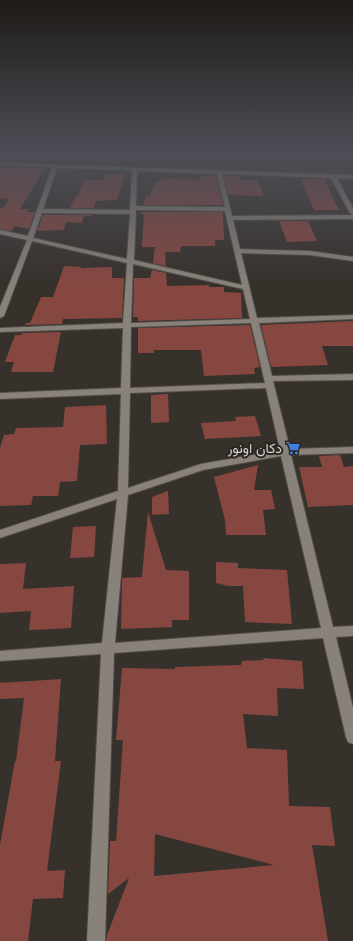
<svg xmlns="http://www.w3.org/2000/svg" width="353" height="941" viewBox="0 0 353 941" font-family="Inter,Vazirmatn,sans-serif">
	<rect width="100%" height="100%" fill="#37312c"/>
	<path fill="#874741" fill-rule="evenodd" d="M15 167 45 168 20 209H28L27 212H35L29 229 15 226 11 231 0 229V208L2 209 9 199 0 198V168Z
		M106 174H125L117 200 96 201 94 208H70L75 197H77L84 180H104Z
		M201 176H216L223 205H143L146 195H150L155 182H160L162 178 201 180Z
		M224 176H239L240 180H258L264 196 228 195Z
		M300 179H324L339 210H314Z
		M142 212H223L224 240H215V246H181L180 252H165L166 266 153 263 155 247H142L144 214H141Z
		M43 215H92V216H84L82 223 66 222 64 230 37 231Z
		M279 221H308L317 241 287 242Z
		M64 266 81 267V268L112 267V278H124L122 318 63 319 62 324 25 325 26 323H30L41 297H53Z
		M152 270 166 273 167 286 209 285V287H224V292L241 293 242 318 138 321V317H133L134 278H150Z
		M353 321V346H322L328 365 271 367 261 325Z
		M250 325 260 367 254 368 255 374 204 376 201 350H154V353H138V328Z
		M61 332 53 372H11L14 362H5L15 335H21L22 333Z
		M168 394 169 422 151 423V395Z
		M106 405 107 444 80 445 77 481 60 482 58 496H33L31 505 0 506V448L4 435 14 434 16 428 63 427 65 407Z
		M255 416 261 436 205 439 201 423 236 421 235 417Z
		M340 455 344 467 353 466V505L308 507 299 467H322L319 456Z
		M258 465 254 490H271L275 509 263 510 266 535H226L225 520 214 477Z
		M168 491 169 514 152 515V497Z
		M148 512 166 570 189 571V620H172V627L121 629 122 578 142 577Z
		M96 526 94 557 70 558 73 527Z
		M216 562 238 563V568L287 570 292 624 245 622 243 586H228L216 583Z
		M26 563 23 589 74 586 71 628 29 630 31 611 0 613V564Z
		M263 658 302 661 304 689 277 688 278 716 243 714 247 748 287 750 289 806 330 807 335 846 312 845 328 941H106L107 935 129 878 108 894 110 841H116L123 740H116L122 668 175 669V667L241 665 242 661 264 660ZM155 834 274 865 154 876Z
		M61 679 55 761H61L47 871 65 870 63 898 33 899 28 941H0V845L15 761H16L24 698 0 699V683Z"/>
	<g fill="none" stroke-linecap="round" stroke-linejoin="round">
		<defs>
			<path id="street" d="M0 163 353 175V179L337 178 353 208V215L350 213 331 178 222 174 232 216 353 215V219L233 220 240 249 310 251 353 257V261L310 255 241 253 257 318 353 315V319L259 323 272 376 353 374V380L273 381 290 449 353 447V453L291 455 333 627 353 626V636L336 637 353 708V744L348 742 346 737 323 638 114 653 105 941H87L101 654 0 661V651L102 643 117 499 0 538V530L118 491 121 394 0 399V393L121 388 123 328 0 332V328L123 323 127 263 32 241 4 316 0 318V307L27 240 0 234V230L28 236 52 167 0 165ZM57 168 132 170 130 210 43 209ZM137 171 217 174 225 207 136 206ZM136 210 225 211 242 285 134 260ZM42 213 130 214 127 259 33 238ZM133 264 243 289 250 319 131 323ZM251 323 265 383 130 388 131 327ZM266 388 280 450 201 464 128 488 130 393ZM281 456 321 628 115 643 128 495 203 470Z"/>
		</defs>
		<use href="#street" stroke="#524d48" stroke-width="2"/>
		<use href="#street" fill="#89827b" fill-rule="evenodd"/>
	</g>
	<linearGradient id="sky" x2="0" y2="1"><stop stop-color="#1e1b18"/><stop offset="0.54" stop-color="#4d4e56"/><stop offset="1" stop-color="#4d4e56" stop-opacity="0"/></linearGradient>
	<rect width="353" height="284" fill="url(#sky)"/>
	<defs>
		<symbol id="supermarket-bare" viewBox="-9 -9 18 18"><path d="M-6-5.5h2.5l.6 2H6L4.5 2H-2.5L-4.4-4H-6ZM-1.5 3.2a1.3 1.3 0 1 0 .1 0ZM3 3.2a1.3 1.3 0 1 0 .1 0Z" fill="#3f7fe0" stroke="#2d2722" stroke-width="2.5" paint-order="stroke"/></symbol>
	</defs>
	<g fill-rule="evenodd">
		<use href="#supermarket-bare" x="283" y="438" width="20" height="20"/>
	</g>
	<g text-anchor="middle" stroke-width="4" stroke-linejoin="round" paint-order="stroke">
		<g font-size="14" fill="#d6d2cf" stroke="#2d2722" text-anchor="end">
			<text x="282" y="453">دكان اونور</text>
		</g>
	</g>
</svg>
